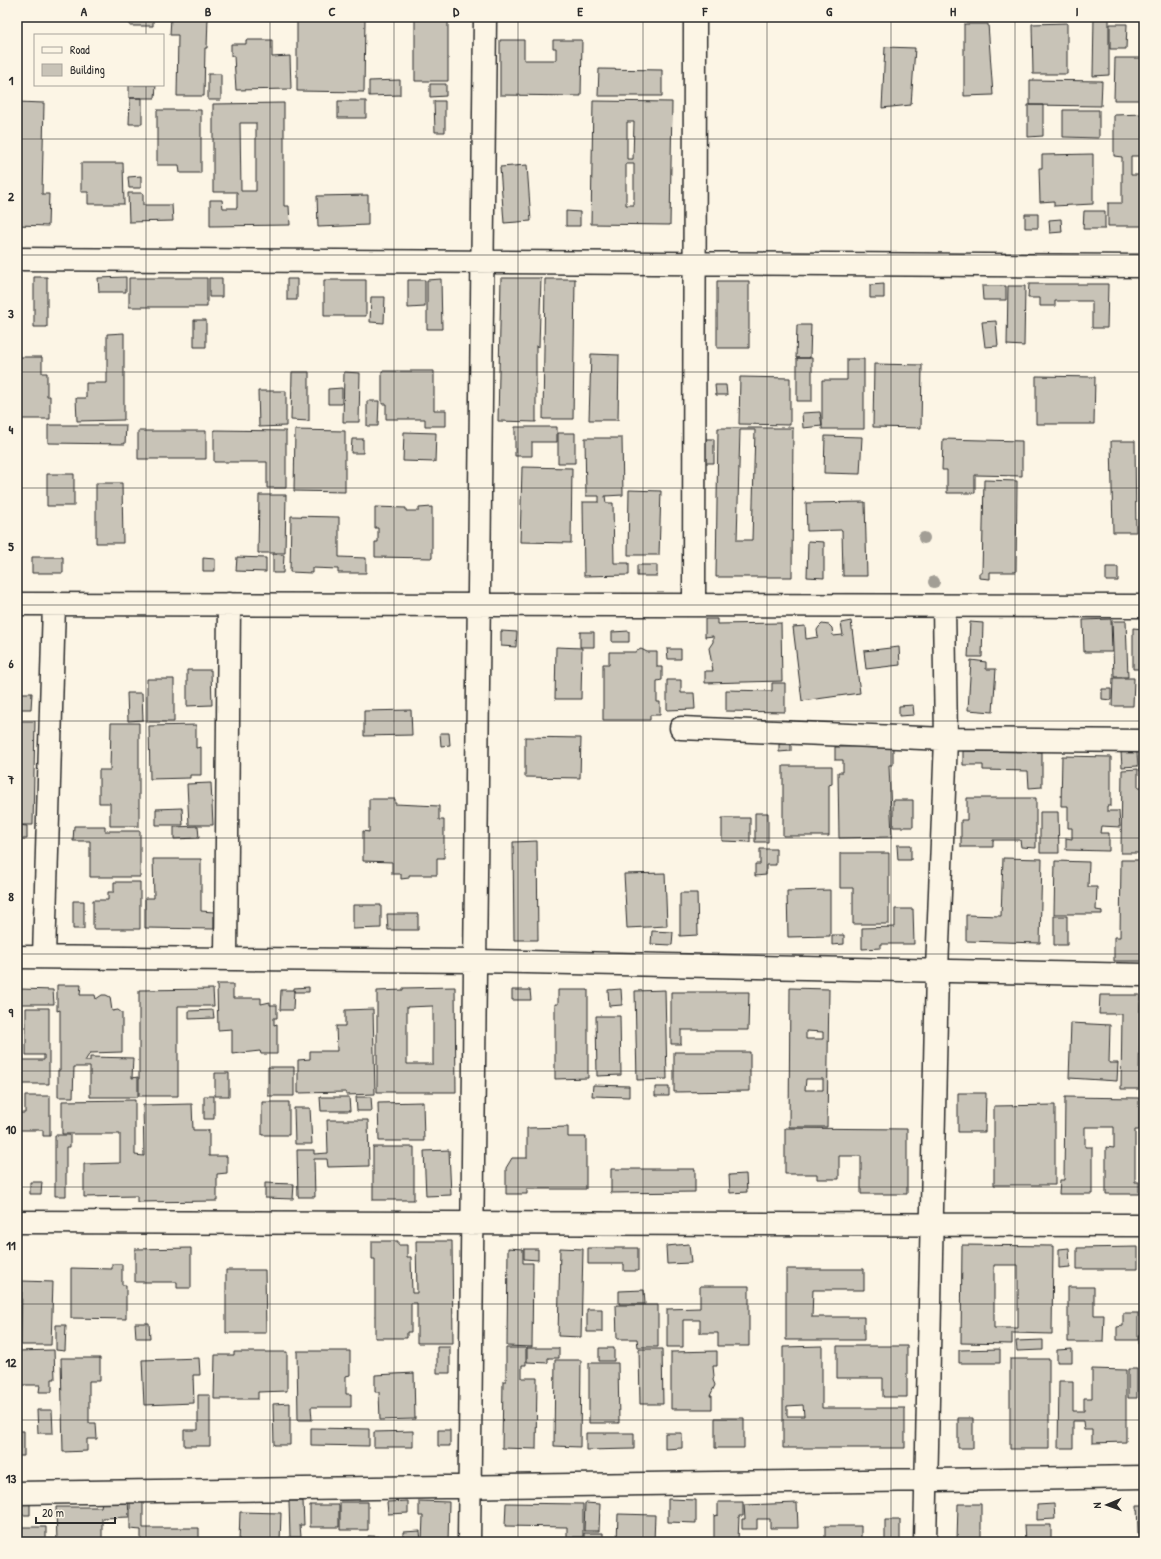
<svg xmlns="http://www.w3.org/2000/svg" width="1161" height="1559" viewBox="0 0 1161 1559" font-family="'Patrick Hand',sans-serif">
	<rect width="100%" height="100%" fill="#fcf5e5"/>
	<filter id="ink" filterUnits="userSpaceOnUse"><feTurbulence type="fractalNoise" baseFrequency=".025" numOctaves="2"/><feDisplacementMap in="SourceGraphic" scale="8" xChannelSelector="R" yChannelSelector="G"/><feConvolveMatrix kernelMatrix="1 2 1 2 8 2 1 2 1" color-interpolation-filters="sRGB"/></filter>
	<g filter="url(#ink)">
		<path fill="#c8c3b7" stroke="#2b2b2b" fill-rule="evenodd" d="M130 17H153V26H130Z
			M171 17H208L207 48H205L204 96H177L178 35H170Z
			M297 17H365L364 92 297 91Z
			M415 17H448V81H415Z
			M1094 17H1109V75L1093 76Z
			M1067 23V74H1033L1032 24Z
			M964 24H988L993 95 964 96Z
			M1110 24H1127L1126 49H1110Z
			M246 40H272V57L290 56 291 89 236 90 234 56H231V44H246Z
			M500 40H524V60H556V48H553V40H582L581 96 500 95Z
			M885 47 915 48 911 105 882 108Z
			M1115 58H1144V100H1114Z
			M599 69 662 70V96H598Z
			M208 74H221V100H208Z
			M400 80V95L369 96V81Z
			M1030 80 1102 81 1101 106 1030 105Z
			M430 84H446V96L430 97Z
			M129 85H156L155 98H129Z
			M130 98H142V124H129Z
			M338 101H366V118H338Z
			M434 101H445V132H435Z
			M593 101 672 102 670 225 591 224ZM627 122H634L633 159H627ZM626 164H634V205H626Z
			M17 102 44 103 42 194H49L48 226 17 225Z
			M284 103V206H289L290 225 210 226V200H222L223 208H237V192H213V104ZM240 123H256V191H241Z
			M1028 105H1043V136L1028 137Z
			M157 110H201V173H180L179 165H157Z
			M1063 110H1099V138L1063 137Z
			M1144 114V156H1131V175H1144V226H1108V203H1122V157L1114 156V115Z
			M1093 154V204L1054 206V201L1040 202 1039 168H1042V155Z
			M81 163H123L124 204H88V192H81Z
			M527 165 531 221 504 223 500 167Z
			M141 176V188H129L128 177Z
			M128 193H143V205H172L173 221 129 222Z
			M368 195V225L318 227 317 196Z
			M566 211 580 212V226H566Z
			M1084 211H1105V229H1083Z
			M1025 214H1038V228H1025Z
			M1061 219 1062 232 1050 233 1049 220Z
			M34 277H47V327H34Z
			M126 277V292H99L98 278Z
			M129 278H207V307H129Z
			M209 278H222V297H209Z
			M501 278H541L539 347 536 346V422L498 421Z
			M287 279H297V300H287Z
			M441 279 442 329H427V280Z
			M545 279H575L573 419H543Z
			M324 280H366V316H324Z
			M408 280H425V307L408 308Z
			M717 281H749V348H717Z
			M884 284V298H870V285Z
			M1029 284H1108L1107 328H1092V301H1055V306H1040V298H1028Z
			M982 286H1006V300H983Z
			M1008 286H1025L1024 346 1007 345Z
			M371 297H385L384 323 370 322Z
			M194 320H206V347H194Z
			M996 321 998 346 985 347 982 322Z
			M797 325H811L810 358H796Z
			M124 333V420L77 421 76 398H86V383H107V334Z
			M591 354 619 355 618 420H589Z
			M17 357H42V373H47V396H50V419H17Z
			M797 358H812V401H797Z
			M847 359H864V429H822V380H847Z
			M874 364 922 365 921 428 873 427Z
			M382 371H434V410H446V426H425V419H386V404H382Z
			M292 372H309V421L291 420Z
			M344 372 360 373 359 422H343Z
			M1036 376 1095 377 1094 424H1036Z
			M740 377 790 378V425L739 424Z
			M715 385H726L727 395H716Z
			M342 388V404H328V389Z
			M258 391H286V426L259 427Z
			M367 401H379L378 426H367Z
			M820 412 822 426 803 428 802 413Z
			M48 425H126L125 444 48 443Z
			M515 427H557V442H532V456H515Z
			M718 428H793L792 577H716ZM740 430H755L752 540H737Z
			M214 430 286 431V488H267V462H214Z
			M295 430 345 431V492L294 491Z
			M138 431H206V459H138Z
			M404 432 436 433 435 462 403 461Z
			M558 433H575V463H558Z
			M825 436 862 437 860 474 824 473Z
			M585 438H622L623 495 605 496 606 503H613L614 563H629V575L584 576 583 502H599V496H586Z
			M352 439H363V453H351Z
			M702 439H714V463H702Z
			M943 439 1022 441V476L975 475V493H947V470H942Z
			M1111 441H1135L1136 532H1113Z
			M522 467 572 468 571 543 520 542Z
			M47 474H74V506H47Z
			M984 480 1017 481 1016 572H990V579L979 578V573H982Z
			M96 483H122L123 543H96Z
			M629 490 661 491 659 555H628Z
			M259 495H286L285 553H258Z
			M865 502 867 576H843L842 530 807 531 806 503Z
			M375 507 406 508V511H419V508L432 507V558L375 557V542H378V528H375Z
			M291 516 339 517V557L366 558V573H338V569L312 568V573L290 572Z
			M808 541 824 542V578L807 577Z
			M273 554 284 555 283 573H273Z
			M32 557H63V573H32Z
			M237 557 266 558V572L236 571Z
			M203 558 215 559V571H203Z
			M637 565H657V576H637Z
			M1106 567H1118V581H1106Z
			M705 619H717V624L781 623 782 681 705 683V671H713L709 648 713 642V636L705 637Z
			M1111 619 1112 652H1084L1083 620Z
			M851 621 860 693 802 701 793 627 805 626 806 639 818 637 817 630 819 627 822 624 829 625 832 628 833 636 843 635 841 623Z
			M1112 621H1126L1128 677H1114Z
			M970 622 983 623 982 657H968Z
			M1133 628 1144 629V669H1133Z
			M501 631 517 632 516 647 501 646Z
			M629 631V642H612V632Z
			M580 632H594V647H580Z
			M556 647 582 648 581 699H555Z
			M899 647 900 665 866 669 864 651Z
			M641 649 647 652H657V667H662V680L657 681V702H660V715H650V720H603V664H609V652H635Z
			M667 649H681V659H668Z
			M971 660 986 662V669H996L993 712 968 710Z
			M187 670H211L212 705 187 706Z
			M1113 678H1134L1133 706H1112Z
			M147 679H174V722H147Z
			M667 680H681V693H694L695 709 667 710Z
			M772 683H785V712L726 711V690L772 691Z
			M1102 689H1111V700L1102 699Z
			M18 693H32L31 709H18Z
			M127 693H142L143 720 128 721Z
			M913 705 914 715 899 716V706Z
			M411 710 412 735 364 736V711Z
			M17 721H35L33 825H17Z
			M111 723H139V826H110V803H99V770H110Z
			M196 725V748L201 747V775H190V778L150 779 149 726Z
			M440 733H449L450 745 441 746Z
			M525 737 581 738 580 778 525 777Z
			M779 744H791V751L779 752Z
			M893 746V765H889L892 837 839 838 838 772H843V760H835V747Z
			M963 751 1042 752V787L1029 788 1028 771 983 770V765H963Z
			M1121 752H1137L1138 766 1122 767Z
			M1140 753H1144V771H1140Z
			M1062 756 1111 757V806H1107V811H1119L1120 827 1101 826 1100 833H1109V851L1066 850V838L1072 839V828H1068V806H1061Z
			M783 766H832V784L829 785V836H783Z
			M1138 769V787H1144V853H1121L1122 770Z
			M211 783 213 825H189L187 784Z
			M967 798H1036V848L1021 847 1020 840H993V847H961V820H967Z
			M369 799H395V804L439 806V820H444V858H437V875H409V878L401 879V874H392V862L363 861V831L369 832Z
			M893 800H913V827H893Z
			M182 808 183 825H156V809Z
			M1040 812H1058L1059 853H1040Z
			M755 813H768V842H755Z
			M722 818H750V842L722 841Z
			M17 825 27 826V839H17Z
			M74 826H105V831H140V877H90V841H73Z
			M198 826 199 838 174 839V827Z
			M537 841 538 940H514L513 842Z
			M897 845H911V860H898Z
			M760 849H776V865H766V875L755 876V864H760Z
			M840 853H889V924H853V888H840Z
			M17 858 18 914H17Z
			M1003 858 1042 859 1040 943 966 941V915L1001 916Z
			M153 859H201V911L214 912V929L145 928V898H154Z
			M1121 860H1144V961H1114V937H1120Z
			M1055 861 1089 862 1088 887H1097L1096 910 1102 911V914H1054Z
			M665 873 667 926 627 928 624 874Z
			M114 882H140V929H93V900H108V892H114Z
			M830 890V936L788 937 787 891Z
			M680 893H697L698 935 680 936Z
			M73 901H84V929H73Z
			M353 905H381V928L353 929Z
			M895 909H913L914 944H881V948L862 949V928L895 927Z
			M387 914H418V930H388Z
			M1054 916H1067V945H1054Z
			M652 931 673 932 672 945 651 944Z
			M832 935H844V944L832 945Z
			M217 984H233V998H261V1004L270 1002V1005H277V1018H274V1025L277 1024V1054H261L260 1051 232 1054V1029L218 1030Z
			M57 985H81L80 995H95L96 999 102 995H106L110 997 112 1011 118 1010 122 1013V1052L90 1053 85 1061H90V1057L133 1058 132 1078 138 1077V1097H90V1067H74L73 1097H58V1070H60V1010L57 1011Z
			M309 987V992H294V988Z
			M455 987 456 1092H377V991L403 990V988ZM433 1006V1064H407V1007Z
			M790 988 829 989 827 1127H789ZM806 1031 823 1032V1039H806ZM806 1079H823V1090H805Z
			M20 989 53 990 54 1004H20Z
			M213 989 214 1006H178V1096H139V990Z
			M621 989 622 1005 609 1006 608 990Z
			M281 990H294L293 1010H280Z
			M512 990H530L531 1000H512Z
			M558 990H588V1078L555 1079V1004H558Z
			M665 990 667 1079 637 1080 635 991Z
			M671 992H749L748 1030H681V1044H671Z
			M1100 995H1140L1139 1089H1121L1122 1014H1099Z
			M26 1008H49V1084H17V1060H44V1055H26Z
			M373 1009 375 1094 346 1095V1092L298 1093V1060L310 1059V1051H337L336 1026H345V1010Z
			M213 1010 214 1018 189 1019V1011Z
			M596 1016H620L621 1075 597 1076Z
			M1071 1023 1110 1025 1109 1063H1118L1117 1081 1069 1078Z
			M674 1052H750V1091L674 1092Z
			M268 1067H294V1096H268Z
			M215 1073H229V1096H215Z
			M593 1085 629 1086V1097L592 1096Z
			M655 1087H669V1096H655Z
			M958 1093H986L985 1132H958Z
			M25 1096H50V1136H43V1130H19V1113H25Z
			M204 1096H214V1119H204Z
			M320 1097H349L350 1111H321Z
			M356 1097H371L372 1111H357Z
			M1065 1097 1139 1098V1130H1135V1182H1139V1194H1106V1147L1114 1148V1127H1085V1147H1092V1194H1059L1060 1180H1064Z
			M135 1100V1155L144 1156 143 1105 192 1104 193 1130H209V1156H227V1173L217 1174V1201L137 1202V1196L84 1197V1164L120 1163V1134H62V1101Z
			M262 1102H289V1135H262Z
			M423 1102 424 1141H379L378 1103Z
			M1055 1105V1185H994V1106Z
			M294 1108H310L312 1144H295Z
			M327 1120H368L369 1166 328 1167 327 1159H314L315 1197H298L297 1150H314V1154L328 1153Z
			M568 1127V1137H586V1189H527V1194H506V1168L512 1158H527V1128Z
			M785 1128 907 1129V1194H861V1156H839V1179H817V1174H785Z
			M55 1135H70V1147H66V1196H55Z
			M373 1147H414V1200H373Z
			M449 1150 451 1195 426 1196 424 1151Z
			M611 1169H695V1192L611 1193Z
			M746 1174 747 1192 730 1193 729 1175Z
			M30 1182H42L41 1194H30Z
			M265 1183 294 1184 293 1199 265 1198Z
			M372 1241H398V1245H407V1257H411L412 1293H417L416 1241H452L453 1343H417V1303H411V1332H407V1338H375V1259H372Z
			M689 1244 691 1263 667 1264 666 1246Z
			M962 1245 1053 1246 1052 1334 1012 1333V1344L961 1343ZM994 1265H1018V1328H994Z
			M1138 1247V1269H1077V1248Z
			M191 1248V1288H177V1282H135V1249Z
			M508 1248 523 1249V1263H533L532 1347 507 1346Z
			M560 1248 583 1249 581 1337 558 1336Z
			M588 1248H638V1271H624V1264H588Z
			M1069 1248 1070 1267 1059 1268V1249Z
			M524 1249H538V1260L524 1259Z
			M112 1264H122V1285H126V1319L71 1318V1268L112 1269Z
			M786 1269H864V1290H813L812 1317H864V1340H786Z
			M226 1270H265L266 1333H226Z
			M22 1281 53 1282 51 1345H21Z
			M700 1286H749V1346H718V1333H700V1320H683V1347H667V1309L700 1308Z
			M1068 1287H1094V1315H1104L1103 1342H1068Z
			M644 1290 645 1304H619V1291Z
			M616 1305H658V1347H638L637 1339H617Z
			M587 1309H602V1332H587Z
			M1123 1313H1138V1340H1117V1327L1123 1326Z
			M135 1323H149L150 1338H136Z
			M56 1325H66L65 1351 56 1350Z
			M1139 1336H1144V1349H1139Z
			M1043 1340V1350L1017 1351 1016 1341Z
			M822 1346V1408H905V1448H783V1347ZM803 1405 804 1416H787V1406Z
			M837 1346H907V1397H883V1378H837Z
			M437 1347H450V1373H437Z
			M506 1348H526V1365H522V1378H537L536 1449 502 1448 503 1381H506Z
			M527 1348H559V1358H548V1363L527 1362Z
			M599 1348H614V1361H599Z
			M639 1349H662L663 1404H640Z
			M1000 1349V1363H959V1350Z
			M1072 1349V1362H1057V1350Z
			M54 1350 55 1379H52V1392H39L40 1385H17V1351Z
			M297 1351H350V1375L346 1376V1394H351V1407H311L312 1420H298Z
			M717 1351V1366H713L714 1376 713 1380 715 1385 710 1396H712V1409H671V1352Z
			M234 1352H287V1391L258 1392V1399H214L215 1355H234Z
			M61 1358H100V1381H89V1423H96L97 1439H87V1451L63 1452Z
			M199 1358 200 1375H193L194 1403 144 1405 142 1360Z
			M1010 1359H1049V1449H1010Z
			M555 1360H581L580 1447 554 1446Z
			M589 1363H618L619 1423H589Z
			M1092 1369 1126 1370V1442L1092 1443V1430H1084L1083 1421H1073V1448H1058L1059 1381H1073V1411H1084V1398H1092Z
			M1128 1369H1137V1398H1128Z
			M414 1373 415 1419 380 1420 379 1392H375V1375Z
			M198 1395H210V1446H184V1430H198Z
			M290 1403V1445H274L273 1404Z
			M37 1410H52L53 1433H38Z
			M715 1418H744V1448H715Z
			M958 1418H973V1448H958Z
			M311 1428 369 1429V1446L311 1445Z
			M438 1430H450V1446H438Z
			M17 1431H24V1456H17Z
			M413 1431V1447H374V1432Z
			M586 1433H634V1449L586 1450Z
			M665 1433H682V1448L665 1449Z
			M130 1499H143V1528H199V1542H141V1530L130 1529Z
			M668 1499 696 1500V1523L668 1522Z
			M128 1500 129 1517 102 1518V1542H57L56 1507H101L102 1501Z
			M289 1501H303L304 1525H300L301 1537H290Z
			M408 1501V1513L388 1514 387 1502Z
			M419 1501 449 1502 448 1542H422L423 1516H419Z
			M17 1502H30V1515H17Z
			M340 1502H368V1530H340Z
			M718 1502H743V1516H739L738 1542H714V1516L718 1515Z
			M506 1503 583 1504V1537H567V1527L505 1526Z
			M585 1503 600 1504 599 1531H584Z
			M797 1503 798 1528H770V1519H757V1529H742V1519H745L744 1505Z
			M958 1504H981V1542H957Z
			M1054 1504 1055 1519 1037 1520V1505Z
			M310 1505H339V1527H310Z
			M1137 1505H1144V1533H1138Z
			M240 1512 281 1513 280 1542H239Z
			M618 1514 655 1515 654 1542H617Z
			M885 1520H900V1542H885Z
			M1024 1525H1051V1542H1025Z
			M825 1526H861V1542H825Z
			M17 1527H46V1542H17Z
			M420 1531 421 1542H403V1532Z
			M584 1533H603V1542H584Z
			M1141 1534H1144V1542H1141Z
			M368 1536 393 1537V1542H368Z"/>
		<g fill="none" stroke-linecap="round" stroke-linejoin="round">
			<defs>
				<path id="minor" d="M17 259 1144 266
					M17 604 1144 606
					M694 605 695 17
					M681 728 946 739 1144 741
					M17 957 475 961 1144 975
					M44 957 54 604
					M226 958 229 604
					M17 1222 1144 1225
					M17 1493 1144 1477
					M469 1542 485 17
					M925 1542 937 970 946 739 944 606"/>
			</defs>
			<use href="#minor" stroke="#2b2b2b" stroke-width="25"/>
			<use href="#minor" stroke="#fcf5e5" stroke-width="22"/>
		</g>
		<g fill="#a29e95">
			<circle cx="924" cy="538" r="6"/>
			<circle cx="934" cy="582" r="6"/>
		</g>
	</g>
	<path fill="none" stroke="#2b2b2b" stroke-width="1" stroke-opacity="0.55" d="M146 17V35M270 17V1542M394 17V1542M518 17V1542M643 17V1542M767 17V1542M891 17V1542M1015 17V1542M146 85V1542M17 139H1144M17 255H1144M17 372H1144M17 488H1144M17 605H1144M17 721H1144M17 838H1144M17 954H1144M17 1071H1144M17 1187H1144M17 1304H1144M17 1420H1144"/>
	<rect width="1161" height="1559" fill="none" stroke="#fcf5e5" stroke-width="44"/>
	<rect x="34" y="34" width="130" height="52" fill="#fcf5e5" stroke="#a8a49b"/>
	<rect x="42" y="47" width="20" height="6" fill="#fcf5e5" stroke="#a8a49b"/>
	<text x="70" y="54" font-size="12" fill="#2b2b2b">Road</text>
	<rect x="42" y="64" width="20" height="12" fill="#c8c3b7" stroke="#a8a49b"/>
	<text x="70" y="74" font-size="12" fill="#2b2b2b">Building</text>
	<g transform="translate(1107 1505) rotate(268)" stroke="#fcf5e5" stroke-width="3" paint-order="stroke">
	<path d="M0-3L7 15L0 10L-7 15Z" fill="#2b2b2b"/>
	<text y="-6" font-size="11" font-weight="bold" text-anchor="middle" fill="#2b2b2b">N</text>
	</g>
	<path d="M36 1517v6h79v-6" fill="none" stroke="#2b2b2b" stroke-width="2"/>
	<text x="42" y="1517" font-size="12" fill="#2b2b2b" stroke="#fcf5e5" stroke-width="3" paint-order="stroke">20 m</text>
	<rect x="22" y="22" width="1117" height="1515" fill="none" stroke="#2b2b2b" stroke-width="1.5"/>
	<g font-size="13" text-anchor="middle" font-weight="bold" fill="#2b2b2b">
		<text x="84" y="16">A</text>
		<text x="208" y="16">B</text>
		<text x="332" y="16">C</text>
		<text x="456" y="16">D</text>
		<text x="580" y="16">E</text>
		<text x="705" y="16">F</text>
		<text x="829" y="16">G</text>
		<text x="953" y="16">H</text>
		<text x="1077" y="16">I</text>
		<text x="11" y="85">1</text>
		<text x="11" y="201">2</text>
		<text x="11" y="318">3</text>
		<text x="11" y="434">4</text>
		<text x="11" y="551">5</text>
		<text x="11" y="668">6</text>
		<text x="11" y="784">7</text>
		<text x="11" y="901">8</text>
		<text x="11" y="1017">9</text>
		<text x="11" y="1134">10</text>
		<text x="11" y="1250">11</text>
		<text x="11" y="1367">12</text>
		<text x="11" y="1483">13</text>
	</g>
</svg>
